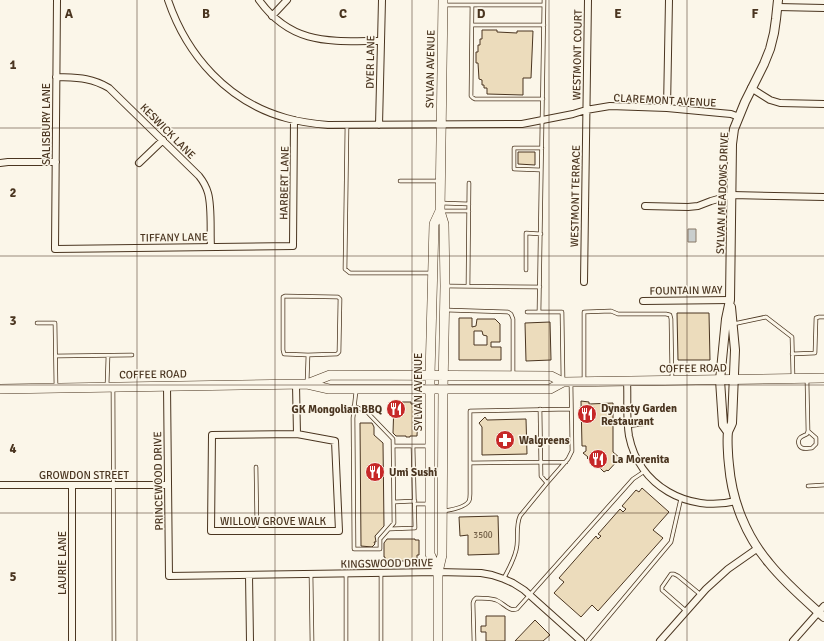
<svg xmlns="http://www.w3.org/2000/svg" width="824" height="641" viewBox="0 0 824 641" font-family="Signika,sans-serif">
	<rect width="100%" height="100%" fill="#fbf6e9"/>
	<path fill="#c9cecd" stroke="#887966" d="M688 229H696V242H688Z"/>
	<path fill="#ecdcbc" stroke="#4a3520" fill-rule="evenodd" d="M482 30H497V32L517 33V31H533L531 78H523V95L487 94V88H484V85H482V80L479 79 478 63H476V52H478V45H480V39H482Z
		M518 152H535V165L518 164Z
		M677 313H709L710 360H678Z
		M459 318H472V327L476 326 477 319H495L500 324V342H491V347H501V360H459ZM474 331H482L483 335 487 336V345H474Z
		M550 322 551 360 526 361 525 323Z
		M581 401 589 402V404L613 403V452L620 458 608 471 607 470 604 472 595 463 594 464 587 458 588 457 583 453 586 451V446H582Z
		M394 402H411V404H416V408H418L417 436H410V437H406V436H396L393 433Z
		M485 417 487 420 526 419 527 454 482 455V427L479 423Z
		M360 423H372L374 427V435L383 443 384 526 375 536 376 542H374L375 544 372 547 361 546Z
		M642 488 669 512 653 530 663 538 598 611 592 605 581 617 554 593 564 582 559 578 596 536 598 539 601 536 598 534 620 509 623 512 626 509 622 506 636 490 639 492Z
		M498 516 499 554 468 555V535L460 536 459 517Z
		M387 539H415V540H419V555H417V560H412V561H385V557H384V543Z
		M486 616H505V641H486V632H481V626H486Z
		M535 620 550 635 543 641H515Z"/>
	<g fill="none" stroke-linecap="round" stroke-linejoin="round">
		<defs>
			<path id="service" d="M444 5H544
				M472 5 471 96 473 98 475 99H543
				M472 25H544
				M347 125 345 269 350 273H432
				M541 170 514 169V148H542
				M400 181H438
				M441 203 469 204
				M442 211H469
				M526 270V233L541 234
				M446 286 540 287
				M468 286 469 183
				M285 296 338 297 340 299 339 352 337 354 308 355 284 354 283 350V297Z
				M446 310 508 312 511 314 513 319V374
				M527 312H562L563 379
				M539 312 544 0
				M37 323H55L56 387
				M733 324 766 317 792 337 793 377
				M792 354 815 353 816 318 819 317H824
				M56 356 132 355
				M584 379V312L611 311 618 314H666L670 315 671 319 672 379
				M807 381 808 431 807 434C805 435 803 436 801 437 797 440 798 446 802 448 805 449 809 448 812 448L816 444V438L808 431
				M307 383 308 355
				M107 386 108 356
				M113 389 114 641
				M354 406 367 412 393 439 394 523 380 539V549H354L353 418 356 391
				M540 409 541 476 547 483
				M628 426 650 423
				M393 446H430
				M470 463 566 462
				M256 467 257 531
				M808 486 824 485
				M394 502 415 501
				M415 504H429
				M443 511C450 510 465 508 469 501 470 499 470 496 470 494V411L571 409
				M389 529 415 528 413 446
				M381 573V641
				M311 574 312 641
				M504 578C509 568 516 557 517 545 518 535 516 525 520 516L547 483 568 459 572 451 571 384
				M686 611 662 590V587L671 574H674L678 576 701 595
				M346 641V574
				M474 641 473 603 474 600 476 598C483 598 490 598 496 600 504 603 509 612 517 609L633 479 645 471
				M588 641 671 542 681 498"/>
			<path id="minor" d="M57 0 55 249 293 246 294 120
				M168 0C187 56 228 102 286 118 300 122 314 124 328 125L522 124 573 114 586 110 610 106 667 108 720 113 731 114 739 117
				M259 0C292 46 331 41 381 41
				M778 7 824 8
				M272 16 287 0
				M56 77C77 78 90 77 109 88L199 176C203 181 206 186 208 193 212 207 210 231 211 247
				M751 88 770 100 780 103 824 104
				M667 108 669 0
				M379 125 382 0
				M0 163 8 162H56
				M139 163 163 140
				M645 206 688 207 698 206 711 201 732 195 824 197
				M584 282 588 0
				M643 301 730 300
				M627 381C628 399 626 418 629 436 639 486 688 513 736 501
				M296 385 297 434 212 435 211 531H339L335 441 297 434
				M167 386 169 576 438 572 481 573 492 575 504 579 513 583 524 590 581 641
				M0 485H168
				M72 486V641
				M249 575 250 641
				M660 641 706 589 728 569 758 548
				M793 641 824 606"/>
			<path id="tertiary" d="M731 307 735 350 732 423C731 426 729 429 728 432 727 439 728 457 729 465 732 501 746 536 769 563 785 583 805 600 824 617
				M728 432 723 425 720 380 726 319 730 300 732 144 734 129 745 102 764 64 770 49 774 33 776 19 778 0"/>
			<path id="secondary" d="M307 384 330 375 551 376 563 382
				M0 389 307 384 329 389H550L563 382 824 378
				M438 572 430 554V375L434 224 440 211
				M438 641V572L442 555 443 389 445 286 444 224 440 211 443 0"/>
		</defs>
		<use href="#service" stroke="#4a3520" stroke-width="4.5"/>
		<use href="#minor" stroke="#4a3520" stroke-width="8"/>
		<use href="#tertiary" stroke="#4a3520" stroke-width="10"/>
		<use href="#secondary" stroke="#4a3520" stroke-width="10"/>
		<use href="#service" stroke="#fbf6e9" stroke-width="3"/>
		<use href="#minor" stroke="#fbf6e9" stroke-width="6"/>
		<use href="#tertiary" stroke="#fbf6e9" stroke-width="8"/>
		<use href="#secondary" stroke="#fbf6e9" stroke-width="9"/>
	</g>
	<path fill="none" stroke="#4a3520" stroke-width="1" stroke-opacity="0.55" d="M137 0V641M275 0V641M412 0V641M549 0V641M687 0V641M0 128H824M0 256H824M0 385H824M0 513H824"/>
	<defs>
		<symbol id="restaurant-disc" viewBox="-11 -11 22 22"><circle r="9.5" fill="#c62828" stroke="#fbf6e9"/><path d="M-5-6h1v4h1v-4h1v4h1v-4h1v5L-1.5 .5V6h-2V.5L-5-1ZM5-6V6H3V1.5H1.5Q1.5-4 5-6Z" fill="#fff"/></symbol>
		<symbol id="pharmacy-disc" viewBox="-11 -11 22 22"><circle r="9.5" fill="#c62828" stroke="#fbf6e9"/><path d="M-2-6h4v4h4v4h-4v4h-4v-4h-4v-4h4Z" fill="#fff"/></symbol>
	</defs>
	<g fill-rule="evenodd">
		<use href="#restaurant-disc" x="385" y="398" width="22" height="22"/>
		<use href="#restaurant-disc" x="576" y="403" width="22" height="22"/>
		<use href="#pharmacy-disc" x="494" y="429" width="22" height="22"/>
		<use href="#restaurant-disc" x="587" y="448" width="22" height="22"/>
		<use href="#restaurant-disc" x="364" y="461" width="22" height="22"/>
	</g>
	<g text-anchor="middle" stroke-width="3" stroke-linejoin="round" paint-order="stroke">
		<g font-size="9" fill="#725f47">
			<text x="483" y="538">3500</text>
		</g>
		<g font-size="11" fill="#4a3520" stroke="#fbf6e9">
			<text transform="translate(577 55) rotate(-89)" y="4">WESTMONT COURT</text>
			<text transform="translate(370 62) rotate(-89)" y="4">DYER LANE</text>
			<text transform="translate(430 69) rotate(-89)" y="4">SYLVAN AVENUE</text>
			<text transform="translate(665 100) rotate(3)" y="4">CLAREMONT AVENUE</text>
			<text transform="translate(46 124) rotate(-90)" y="4">SALISBURY LANE</text>
			<text transform="translate(168 131) rotate(45)" y="4">KESWICK LANE</text>
			<text transform="translate(284 183) rotate(-89)" y="4">HARBERT LANE</text>
			<text transform="translate(722 193) rotate(-88)" y="4">SYLVAN MEADOWS DRIVE</text>
			<text transform="translate(575 196) rotate(-89)" y="4">WESTMONT TERRACE</text>
			<text transform="translate(174 237) rotate(-1)" y="4">TIFFANY LANE</text>
			<text transform="translate(686 290) rotate(-1)" y="4">FOUNTAIN WAY</text>
			<text transform="translate(693 368) rotate(-1)" y="4">COFFEE ROAD</text>
			<text transform="translate(153 374) rotate(-1)" y="4">COFFEE ROAD</text>
			<text transform="translate(418 392) rotate(-90)" y="4">SYLVAN AVENUE</text>
			<text x="84" y="479">GROWDON STREET</text>
			<text transform="translate(158 481) rotate(-91)" y="4">PRINCEWOOD DRIVE</text>
			<text x="273" y="525">WILLOW GROVE WALK</text>
			<text transform="translate(62 563) rotate(-90)" y="4">LAURIE LANE</text>
			<text transform="translate(387 563) rotate(-1)" y="4">KINGSWOOD DRIVE</text>
		</g>
		<g font-size="11" font-weight="bold" fill="#4a3520" stroke="#fbf6e9" text-anchor="start">
			<text x="601" y="412">Dynasty Garden<tspan x="601" dy="13">Restaurant</tspan></text>
			<text x="382" y="413" text-anchor="end">GK Mongolian BBQ</text>
			<text x="519" y="444">Walgreens</text>
			<text x="612" y="463">La Morenita</text>
			<text x="389" y="476">Umi Sushi</text>
		</g>
	</g>
	<g font-size="13" text-anchor="middle" font-weight="bold" fill="#4a3520" stroke="#fbf6e9" stroke-width="3" stroke-linejoin="round" paint-order="stroke">
		<text x="69" y="18">A</text>
		<text x="206" y="18">B</text>
		<text x="343" y="18">C</text>
		<text x="481" y="18">D</text>
		<text x="618" y="18">E</text>
		<text x="755" y="18">F</text>
		<text x="13" y="69">1</text>
		<text x="13" y="197">2</text>
		<text x="13" y="325">3</text>
		<text x="13" y="453">4</text>
		<text x="13" y="581">5</text>
	</g>
</svg>
